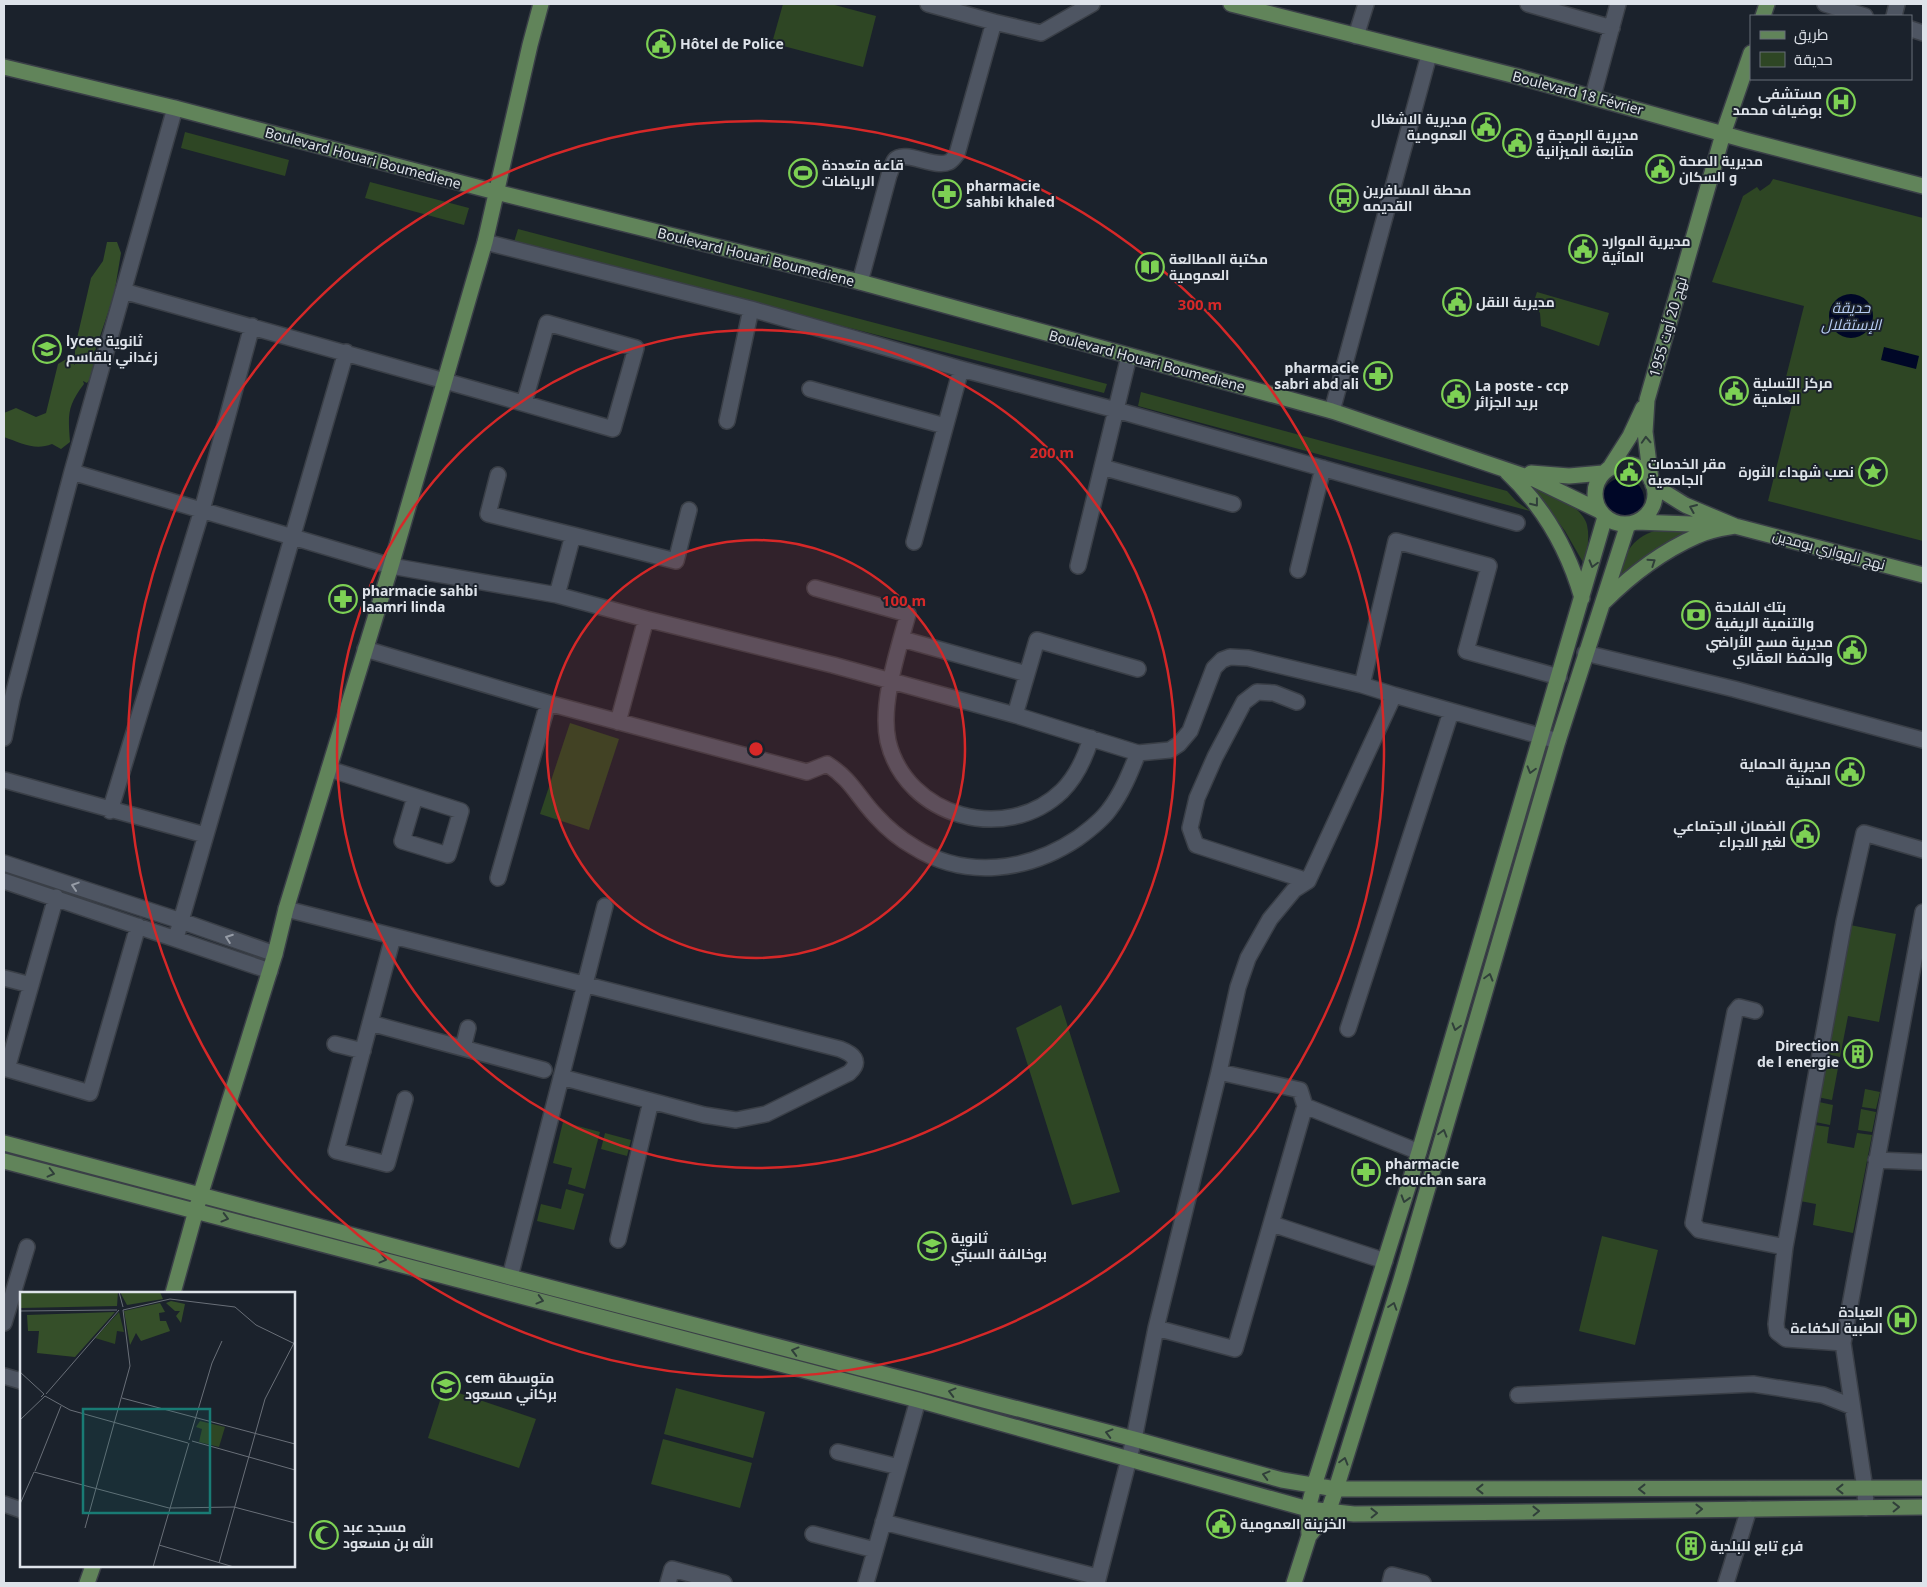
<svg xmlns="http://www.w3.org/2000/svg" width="1927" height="1587" viewBox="0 0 1927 1587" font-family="'Noto Sans',Cairo,sans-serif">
	<rect width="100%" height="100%" fill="#1b222c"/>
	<path fill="#2e4624" d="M783 4H831L876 16 863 67 772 43Z
		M185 132 289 160 285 176 181 148Z
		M1773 179 1923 218V541L1768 501 1794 397 1784 385 1804 306 1712 282 1743 196 1757 187 1760 191 1770 184Z
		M370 182 469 208 464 225 365 198Z
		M518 229 1107 384 1104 393 514 242Z
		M1537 292 1609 313 1599 346 1541 326 1540 313 1533 304Z
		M1141 392 1507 491 1516 501 1530 511 1138 406Z
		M1534 489C1550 489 1583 508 1587 525 1590 538 1587 552 1584 564L1565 531Z
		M1661 529 1691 531 1618 577C1625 551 1633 536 1661 529Z
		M570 723 619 739 589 830 540 814Z
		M1850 925 1896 934 1879 1022 1848 1016 1840 1057 1826 1054Z
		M1061 1005 1120 1192 1072 1205 1016 1028Z
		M1823 1066 1838 1068 1832 1100 1817 1097Z
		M1865 1089 1880 1092 1876 1109 1862 1107Z
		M1819 1102 1833 1105 1830 1125 1815 1122Z
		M1861 1109 1876 1112 1872 1132 1858 1130Z
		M563 1122 600 1132 585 1189 568 1184 572 1168 553 1163Z
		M1815 1125 1829 1127 1827 1143 1854 1148 1857 1133 1872 1135 1853 1233 1813 1225 1816 1204 1800 1201Z
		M605 1133 631 1140 627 1156 601 1149Z
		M566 1189 584 1194 574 1230 537 1221 541 1204 561 1209Z
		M1602 1236 1658 1250 1635 1345 1579 1331Z
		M444 1388 536 1419 519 1468 428 1438Z
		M676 1388 765 1412 753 1458 664 1434Z
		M663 1439 752 1463 740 1508 651 1484Z"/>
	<path fill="#354f29" d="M107 242H117L121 253 114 295 94 354 93 375 87 383 83 381 84 384C67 406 68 415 70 442L61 449 52 444C35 451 21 443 4 437V413L16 408 36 417 46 413 58 364 68 358 75 365V347L91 278 103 261Z"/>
	<path fill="#000727" d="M1829 316a22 22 0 1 1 44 0a22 22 0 1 1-44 0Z
		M1884 347 1919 356 1916 369 1881 360Z
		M1602 499a21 21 0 1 1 42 0a21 21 0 1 1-42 0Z"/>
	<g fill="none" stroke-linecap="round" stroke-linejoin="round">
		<defs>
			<path id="minor" d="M928 4 994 22
				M1528 4 1612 28
				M1825 4 1865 16
				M1894 16 1897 4
				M1911 29 1923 33
				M1356 36 1366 4
				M1593 96 1618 4
				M485 242 751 309 961 369 1116 410 1517 523
				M860 282 889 175C891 171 892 164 895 160 904 149 935 169 949 162 952 161 955 156 957 154L994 22 1041 33 1092 4
				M123 291C287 336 450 382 613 429L636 348 547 323 524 403
				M810 389 945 426
				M1332 411 1429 55
				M727 421 751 309
				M1102 467 1233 504
				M72 472 391 566 557 595 646 619 833 665 1015 715 1138 753 1170 750 1179 744 1190 731 1214 668 1222 660 1230 657 1248 658 1362 685 1394 695
				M498 475 488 514 573 535 557 595
				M573 535 676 561 689 510
				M914 542 961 369
				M1078 566 1129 356
				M1298 570 1323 468
				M815 588 908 614C898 651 880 704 888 741 906 817 1006 845 1062 791 1077 776 1085 758 1091 738
				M902 639 1027 674 1015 715
				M365 649 548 703 807 772 827 764C852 780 857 796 876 816 886 827 900 839 914 847 966 880 1029 871 1078 838 1089 830 1101 821 1109 810 1122 793 1130 773 1138 753
				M1585 653 1734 689 1923 740
				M1027 674 1037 640 1138 669
				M1362 685 1396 541 1489 566 1466 651 1559 677
				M1297 702 1274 693 1257 692 1244 702 1215 757 1197 798 1190 828 1196 845 1308 881
				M618 722 646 619
				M4 738 12 699 72 472 175 108
				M329 769 461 811 448 855 402 841 415 797
				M4 780 205 835
				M110 811 202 510 252 326
				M4 863 181 921 275 954
				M498 878 548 703
				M4 881 270 971
				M286 909 840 1049C853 1054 862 1061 849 1073L766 1114 736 1120 704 1115 561 1077
				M393 937 336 1151 387 1164 405 1099
				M176 938 346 352
				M4 978 31 985
				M1755 1011 1739 1007 1735 1012 1693 1223 1699 1230 1785 1247
				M370 1023 544 1070
				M1348 1029 1451 712
				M335 1044 363 1051
				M463 1048 468 1028
				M4 1068 90 1093 138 926
				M7 1069 56 897
				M1305 1106 1419 1152
				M1876 1160 1923 1162
				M1272 1224 1385 1261
				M618 1240 651 1101
				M510 1277 605 906
				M4 1323 27 1247
				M1156 1328 1235 1349 1305 1106 1300 1090 1219 1072
				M1843 1343 1786 1339 1777 1332 1776 1324 1785 1247 1844 922 1864 833 1923 850
				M4 1376 21 1381
				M1518 1395 1753 1384 1823 1395 1851 1406
				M838 1452 899 1467
				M4 1504 21 1510
				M1866 1508 1865 1489 1843 1343 1923 912
				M883 1522 1098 1577
				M813 1534 875 1550
				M668 1583 672 1569 724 1583
				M866 1583 918 1400
				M1097 1583 1134 1439 1156 1328 1219 1072 1238 987 1248 958 1270 919 1294 890 1308 881 1394 695 1558 741
				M1390 1583 1392 1575 1423 1583
				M1726 1583 1749 1509"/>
			<path id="major" d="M1231 4 1516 76 1745 140 1923 186
				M1763 16 1767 4
				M4 67 175 108 496 192 860 282 1332 411 1536 480 1600 511
				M1595 494a30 30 0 1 1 60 0a30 30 0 1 1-60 0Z
				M1609 469 1630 436 1643 408
				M1507 472C1544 507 1568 549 1582 598
				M1531 473 1569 476 1603 473
				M1651 480 1645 432 1647 400 1723 134 1751 53
				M1653 485 1685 505 1735 526 1923 575
				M1636 522 1719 525
				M1604 602C1631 575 1663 551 1697 536 1709 530 1722 528 1735 526
				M4 1143 510 1277 1134 1439 1282 1480 1336 1489 1923 1488
				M4 1161 918 1400 1308 1509 1354 1514 1923 1507
				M173 1293 200 1196 275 954 286 909 391 566 485 242 530 45 541 4
				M1309 1536 1328 1512 1336 1489 1401 1280 1558 741 1628 524
				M87 1583 93 1566
				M1294 1583 1309 1536 1308 1509 1314 1486 1419 1152 1605 517"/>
		</defs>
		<use href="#minor" stroke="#3a3f47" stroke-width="18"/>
		<use href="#major" stroke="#3a3f47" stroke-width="18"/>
		<use href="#minor" stroke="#4e5562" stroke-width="15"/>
		<use href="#major" stroke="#61845a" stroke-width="15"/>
	</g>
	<defs><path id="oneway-chevron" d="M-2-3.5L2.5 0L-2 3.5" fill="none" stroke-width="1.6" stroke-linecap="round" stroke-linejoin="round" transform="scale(1.25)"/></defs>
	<g stroke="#303f3a">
		<use href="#oneway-chevron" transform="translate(1646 440) rotate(-93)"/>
		<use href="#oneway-chevron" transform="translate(1535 503) rotate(52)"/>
		<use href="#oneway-chevron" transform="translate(1693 508) rotate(-157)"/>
		<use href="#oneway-chevron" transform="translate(1652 562) rotate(-34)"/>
		<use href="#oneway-chevron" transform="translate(1593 564) rotate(106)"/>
		<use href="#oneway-chevron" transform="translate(1531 770) rotate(106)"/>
		<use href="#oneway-chevron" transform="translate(1489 977) rotate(-74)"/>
		<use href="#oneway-chevron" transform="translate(1456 1027) rotate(106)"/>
		<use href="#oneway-chevron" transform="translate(1443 1133) rotate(-74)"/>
		<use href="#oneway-chevron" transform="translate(51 1173) rotate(14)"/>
		<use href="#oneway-chevron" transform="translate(1405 1199) rotate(107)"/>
		<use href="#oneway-chevron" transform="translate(225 1218) rotate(15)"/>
		<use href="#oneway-chevron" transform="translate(383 1259) rotate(15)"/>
		<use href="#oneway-chevron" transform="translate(540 1300) rotate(15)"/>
		<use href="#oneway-chevron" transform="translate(1393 1306) rotate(-72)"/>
		<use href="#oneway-chevron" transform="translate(795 1351) rotate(-165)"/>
		<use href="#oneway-chevron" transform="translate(952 1392) rotate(-165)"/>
		<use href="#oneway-chevron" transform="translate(1109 1433) rotate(-165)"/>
		<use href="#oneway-chevron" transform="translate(1344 1461) rotate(-74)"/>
		<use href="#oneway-chevron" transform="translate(1266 1475) rotate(-165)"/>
		<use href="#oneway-chevron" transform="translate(1480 1489) rotate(180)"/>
		<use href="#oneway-chevron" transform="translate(1642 1489) rotate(180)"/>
		<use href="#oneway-chevron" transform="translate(1840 1489) rotate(180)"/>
		<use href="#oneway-chevron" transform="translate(1896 1507) rotate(-1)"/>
		<use href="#oneway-chevron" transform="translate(1699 1509) rotate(-1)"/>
		<use href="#oneway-chevron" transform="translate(1536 1511) rotate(-1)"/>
		<use href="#oneway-chevron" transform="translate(1374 1513) rotate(-1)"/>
	</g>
	<g stroke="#969ca6">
		<use href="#oneway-chevron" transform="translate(75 886) rotate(-162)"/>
		<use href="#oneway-chevron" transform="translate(229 938) rotate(-160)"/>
	</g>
	<circle cx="756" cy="749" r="209" fill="#d62828" fill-opacity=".12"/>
	<g fill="none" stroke="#d62828" stroke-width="2.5">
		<circle cx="756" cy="749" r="209"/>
		<circle cx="756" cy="749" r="419"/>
		<circle cx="756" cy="749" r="628"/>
	</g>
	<defs>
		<symbol id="civic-ring" viewBox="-11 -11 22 22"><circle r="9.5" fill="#1b222c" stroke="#7dd154" stroke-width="1.5"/><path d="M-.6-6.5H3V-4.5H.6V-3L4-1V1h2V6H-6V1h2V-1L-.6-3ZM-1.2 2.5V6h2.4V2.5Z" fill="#7dd154"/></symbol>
		<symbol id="hospital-ring" viewBox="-11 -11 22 22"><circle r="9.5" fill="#1b222c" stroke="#7dd154" stroke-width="1.5"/><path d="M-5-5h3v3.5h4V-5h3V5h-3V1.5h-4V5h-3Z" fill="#7dd154"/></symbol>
		<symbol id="stadium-ring" viewBox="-11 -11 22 22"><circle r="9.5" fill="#1b222c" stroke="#7dd154" stroke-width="1.5"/><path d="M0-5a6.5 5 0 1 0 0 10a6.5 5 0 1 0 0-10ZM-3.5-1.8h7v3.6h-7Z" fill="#7dd154"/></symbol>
		<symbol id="pharmacy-ring" viewBox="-11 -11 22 22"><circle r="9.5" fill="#1b222c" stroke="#7dd154" stroke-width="1.5"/><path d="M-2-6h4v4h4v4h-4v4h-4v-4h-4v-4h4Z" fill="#7dd154"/></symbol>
		<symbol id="bus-ring" viewBox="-11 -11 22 22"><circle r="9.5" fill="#1b222c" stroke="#7dd154" stroke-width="1.5"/><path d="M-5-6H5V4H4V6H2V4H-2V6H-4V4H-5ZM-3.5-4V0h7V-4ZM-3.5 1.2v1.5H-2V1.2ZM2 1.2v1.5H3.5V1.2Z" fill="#7dd154"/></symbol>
		<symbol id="library-ring" viewBox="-11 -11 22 22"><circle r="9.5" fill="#1b222c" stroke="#7dd154" stroke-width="1.5"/><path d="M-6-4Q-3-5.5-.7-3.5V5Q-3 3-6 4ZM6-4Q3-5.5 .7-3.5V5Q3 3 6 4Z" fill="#7dd154"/></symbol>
		<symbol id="school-ring" viewBox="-11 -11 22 22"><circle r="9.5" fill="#1b222c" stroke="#7dd154" stroke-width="1.5"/><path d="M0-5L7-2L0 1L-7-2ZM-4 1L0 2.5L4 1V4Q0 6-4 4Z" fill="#7dd154"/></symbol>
		<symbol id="sight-ring" viewBox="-11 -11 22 22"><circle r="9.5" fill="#1b222c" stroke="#7dd154" stroke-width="1.5"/><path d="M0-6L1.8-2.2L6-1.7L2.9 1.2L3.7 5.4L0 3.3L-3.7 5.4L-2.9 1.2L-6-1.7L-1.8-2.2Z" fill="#7dd154"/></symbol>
		<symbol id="bank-ring" viewBox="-11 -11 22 22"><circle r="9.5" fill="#1b222c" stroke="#7dd154" stroke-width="1.5"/><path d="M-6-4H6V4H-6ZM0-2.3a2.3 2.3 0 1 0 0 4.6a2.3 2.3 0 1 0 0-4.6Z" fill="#7dd154"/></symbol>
		<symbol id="building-ring" viewBox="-11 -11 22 22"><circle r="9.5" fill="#1b222c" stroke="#7dd154" stroke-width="1.5"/><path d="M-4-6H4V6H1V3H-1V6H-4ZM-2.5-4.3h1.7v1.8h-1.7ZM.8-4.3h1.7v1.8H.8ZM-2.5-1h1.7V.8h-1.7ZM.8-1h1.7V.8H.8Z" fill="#7dd154"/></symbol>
		<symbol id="mosque-ring" viewBox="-11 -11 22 22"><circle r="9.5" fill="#1b222c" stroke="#7dd154" stroke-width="1.5"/><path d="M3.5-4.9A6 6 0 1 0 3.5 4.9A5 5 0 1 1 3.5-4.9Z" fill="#7dd154"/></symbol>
	</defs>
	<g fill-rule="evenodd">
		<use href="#civic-ring" x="645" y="28" width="32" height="32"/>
		<use href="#hospital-ring" x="1825" y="86" width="32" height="32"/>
		<use href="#civic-ring" x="1470" y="111" width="32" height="32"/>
		<use href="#civic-ring" x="1501" y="127" width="32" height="32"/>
		<use href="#civic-ring" x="1644" y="153" width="32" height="32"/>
		<use href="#stadium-ring" x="787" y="157" width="32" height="32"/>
		<use href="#pharmacy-ring" x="931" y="178" width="32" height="32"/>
		<use href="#bus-ring" x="1328" y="182" width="32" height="32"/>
		<use href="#civic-ring" x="1567" y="233" width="32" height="32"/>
		<use href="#library-ring" x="1134" y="251" width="32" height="32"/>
		<use href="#civic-ring" x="1441" y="286" width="32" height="32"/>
		<use href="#school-ring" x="31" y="333" width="32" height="32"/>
		<use href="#pharmacy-ring" x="1362" y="360" width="32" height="32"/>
		<use href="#civic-ring" x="1718" y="375" width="32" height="32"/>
		<use href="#civic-ring" x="1440" y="378" width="32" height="32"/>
		<use href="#civic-ring" x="1613" y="456" width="32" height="32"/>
		<use href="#sight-ring" x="1857" y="456" width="32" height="32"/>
		<use href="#pharmacy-ring" x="327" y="583" width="32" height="32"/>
		<use href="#bank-ring" x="1680" y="599" width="32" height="32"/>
		<use href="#civic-ring" x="1836" y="634" width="32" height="32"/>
		<use href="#civic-ring" x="1834" y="756" width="32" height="32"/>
		<use href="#civic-ring" x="1789" y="818" width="32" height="32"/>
		<use href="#building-ring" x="1842" y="1038" width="32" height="32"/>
		<use href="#pharmacy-ring" x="1350" y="1156" width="32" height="32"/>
		<use href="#school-ring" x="916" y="1230" width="32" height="32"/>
		<use href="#hospital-ring" x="1886" y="1304" width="32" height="32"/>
		<use href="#school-ring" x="430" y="1370" width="32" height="32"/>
		<use href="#civic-ring" x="1205" y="1508" width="32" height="32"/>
		<use href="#mosque-ring" x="308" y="1519" width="32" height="32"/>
		<use href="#building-ring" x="1675" y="1530" width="32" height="32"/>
	</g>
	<g text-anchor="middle" stroke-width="4" stroke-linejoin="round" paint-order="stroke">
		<g font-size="14" font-weight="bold" fill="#dee3ea" stroke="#1b222c" text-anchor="start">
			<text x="680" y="49">Hôtel de Police</text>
			<text x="1822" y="99" text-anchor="end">مستشفى<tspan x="1822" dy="16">بوضياف محمد</tspan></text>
			<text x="1467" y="124" text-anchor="end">مديرية الاشغال<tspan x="1467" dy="16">العمومية</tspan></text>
			<text x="1536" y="140">مديرية البرمجة و<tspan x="1536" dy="16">متابعة الميزانية</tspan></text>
			<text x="1679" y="166">مديرية الصحة<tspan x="1679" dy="16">و السكان</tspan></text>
			<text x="822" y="170">قاعة متعددة<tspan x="822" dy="16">الرياضات</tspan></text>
			<text x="966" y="191">pharmacie<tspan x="966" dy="16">sahbi khaled</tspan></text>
			<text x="1363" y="195">محطة المسافرين<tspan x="1363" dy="16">القديمه</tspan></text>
			<text x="1602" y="246">مديرية الموارد<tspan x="1602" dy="16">المائية</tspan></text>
			<text x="1169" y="264">مكتبة المطالعة<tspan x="1169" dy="16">العمومية</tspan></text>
			<text x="1476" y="307">مديرية النقل</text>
			<text x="66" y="346">lycee ثانوية<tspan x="66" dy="16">زغداني بلقاسم</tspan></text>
			<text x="1359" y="373" text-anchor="end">pharmacie<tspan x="1359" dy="16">sabri abd ali</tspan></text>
			<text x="1753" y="388">مركز التسلية<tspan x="1753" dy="16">العلمية</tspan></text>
			<text x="1475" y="391">La poste - ccp<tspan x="1475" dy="16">بريد الجزائر</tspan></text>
			<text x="1648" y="469">مقر الخدمات<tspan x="1648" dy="16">الجامعية</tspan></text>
			<text x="1854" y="477" text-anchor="end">نصب شهداء الثورة</text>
			<text x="362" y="596">pharmacie sahbi<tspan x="362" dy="16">laamri linda</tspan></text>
			<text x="1715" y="612">بتك الفلاحة<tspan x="1715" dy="16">والتنمية الريفية</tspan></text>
			<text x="1833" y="647" text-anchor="end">مديرية مسح الأراضي<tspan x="1833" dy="16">والحفظ العقاري</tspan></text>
			<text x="1831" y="769" text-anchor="end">مديرية الحماية<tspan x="1831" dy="16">المدنية</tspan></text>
			<text x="1786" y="831" text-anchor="end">الضمان الاجتماعي<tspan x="1786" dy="16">لغير الاجراء</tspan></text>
			<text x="1839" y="1051" text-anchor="end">Direction<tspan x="1839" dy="16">de l energie</tspan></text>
			<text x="1385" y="1169">pharmacie<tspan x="1385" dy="16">chouchan sara</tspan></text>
			<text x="951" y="1243">ثانوية<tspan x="951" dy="16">بوخالفة السبتي</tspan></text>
			<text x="1883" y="1317" text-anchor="end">العيادة<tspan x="1883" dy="16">الطبية الكفاءة</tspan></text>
			<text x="465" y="1383">cem متوسطة<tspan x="465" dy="16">بركاني مسعود</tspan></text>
			<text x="1240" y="1529">الخزينة العمومية</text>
			<text x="343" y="1532">مسجد عبد<tspan x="343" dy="16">الله بن مسعود</tspan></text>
			<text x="1710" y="1551">فرع تابع للبلدية</text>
		</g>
		<g font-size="14" fill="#dee3ea" stroke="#1b222c">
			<text transform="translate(1578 93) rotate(15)" y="5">Boulevard 18 Février</text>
			<text transform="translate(363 158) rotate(15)" y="5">Boulevard Houari Boumediene</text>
			<text transform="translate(756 257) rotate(14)" y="5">Boulevard Houari Boumediene</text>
			<text transform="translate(1668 327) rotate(-74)" y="5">نهج 20 أوت 1955</text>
			<text transform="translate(1147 361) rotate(15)" y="5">Boulevard Houari Boumediene</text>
			<text transform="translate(1829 550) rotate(15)" y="5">نهج الهواري بومدين</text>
		</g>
		<g font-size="15" font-style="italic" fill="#b8cef5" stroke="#1b222c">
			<text x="1851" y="313">حديقة<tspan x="1851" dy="17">الإستقلال</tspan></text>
		</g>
	</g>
	<g transform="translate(20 1292)">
		<rect width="275" height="275" fill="#1b222c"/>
		<path d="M99 20 104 40 97 39 95 52 75 46ZM180 129 205 135 199 155 179 150 182 137 176 135Z" fill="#2e4624"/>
		<path d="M98 0 97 14 0 16V1ZM100 0H140L143 7 107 13ZM151 9 165 12 161 31 156 24 160 19H155L146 11ZM140 11 145 20 139 21 140 29H146L150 39 121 49 116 41 110 53 104 19ZM95 20 55 65 17 61 19 39H8L7 23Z" fill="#354f29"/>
		<path fill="none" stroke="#696f78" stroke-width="1" d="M99 0 103 15M103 18 150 7 215 15 236 33 275 52M0 19 97 18M0 80 24 102 21 105M26 102 99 18M102 106 275 152M0 128 25 104 50 118 168 151M169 148 192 71 202 49M172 149 275 178M15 179 41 114M14 180 149 216 214 215 275 231M0 212 14 180M65 236 110 74 103 18M139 253 214 275M199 271 245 107 275 49M133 275 169 151"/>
		<path fill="#197b74" fill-opacity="0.15" stroke="#197b74" stroke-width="2.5" d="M63 117H190V221H63Z"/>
		<rect width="275" height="275" fill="none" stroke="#dee3ea" stroke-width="2.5"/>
	</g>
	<circle cx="756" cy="749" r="8" fill="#d62828" stroke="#1b222c" stroke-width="2.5"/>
	<g font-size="15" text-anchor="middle" font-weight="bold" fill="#d62828" stroke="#1b222c" stroke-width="4" stroke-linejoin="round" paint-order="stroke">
		<text x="1200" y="310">300 m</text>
		<text x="1052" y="458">200 m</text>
		<text x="904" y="606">100 m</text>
	</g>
	<rect width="1927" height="1587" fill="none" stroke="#dee3ea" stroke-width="10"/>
	<rect x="1750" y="15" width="162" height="65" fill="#1b222c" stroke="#696f78"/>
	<rect x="1760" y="31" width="25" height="8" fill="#61845a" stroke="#696f78"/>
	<text x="1794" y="40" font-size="15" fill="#dee3ea">طريق</text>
	<rect x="1760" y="52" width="25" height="15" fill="#2e4624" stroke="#696f78"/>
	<text x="1794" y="65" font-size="15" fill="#dee3ea">حديقة</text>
</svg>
